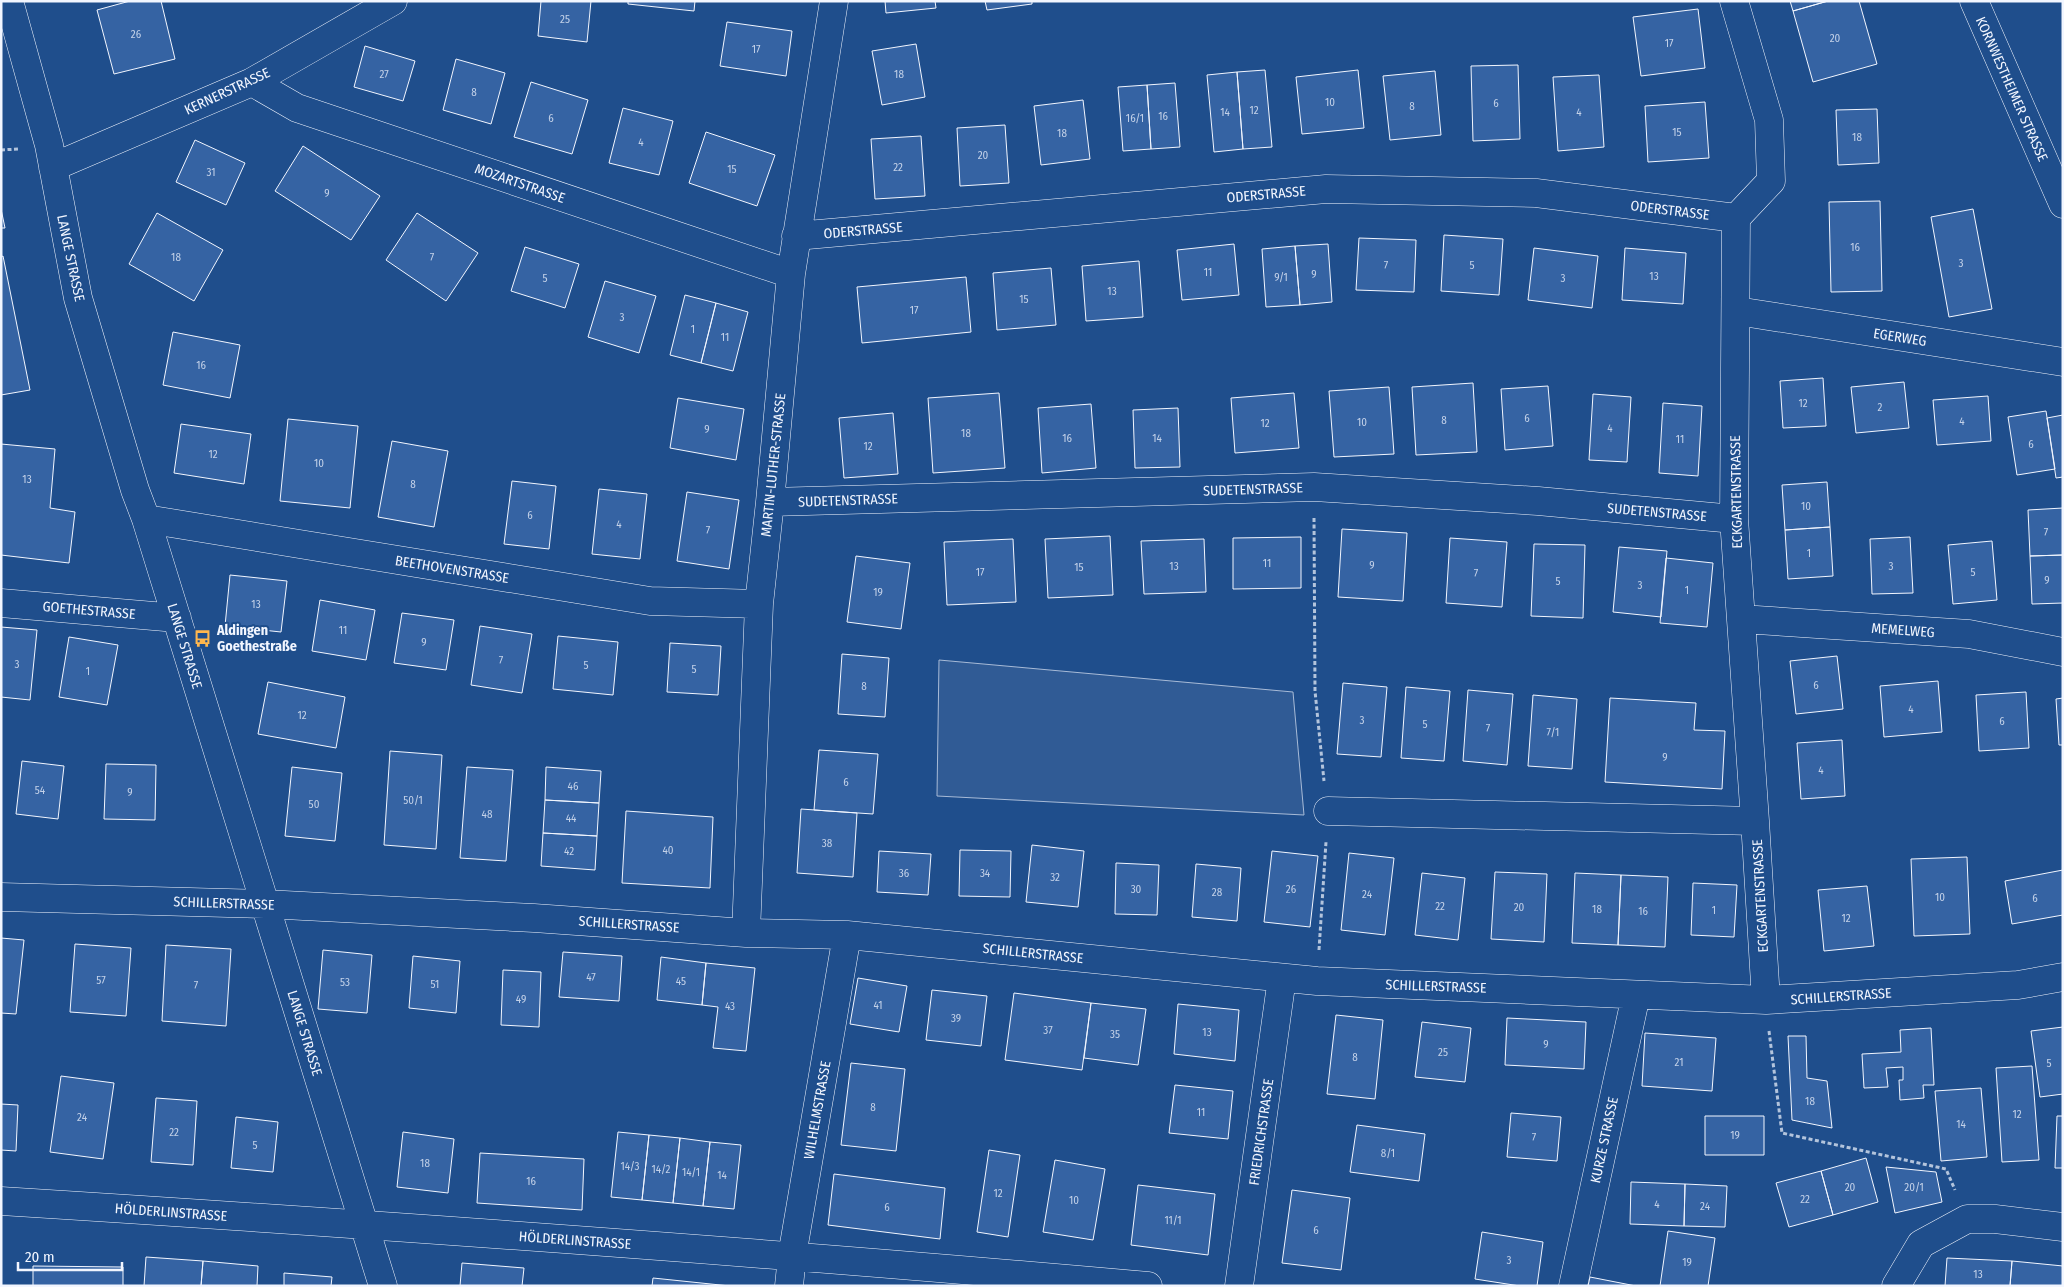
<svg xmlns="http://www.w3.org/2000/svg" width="2064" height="1287" viewBox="0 0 2064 1287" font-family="'Fira Sans Condensed',sans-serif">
	<rect width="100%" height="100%" fill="#1f4e8c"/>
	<path fill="#305b95" stroke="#a8bbd7" d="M939 660 1293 692 1304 815 937 796Z"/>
	<path fill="#3563a3" stroke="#f2f6ff" d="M130 1H161L175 59 114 74 97 10Z
		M541 1H591L587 42 538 36Z
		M628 1H695L694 11 628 4Z
		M885 1H935L936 8 886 13Z
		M985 1H1032V4L987 10Z
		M1790 1H1828L1793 11Z
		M1828 1H1859L1877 64 1813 82 1793 11Z
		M1698 9 1705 68 1641 76 1633 17Z
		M727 22 792 31 786 76 720 66Z
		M916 44 925 97 882 105 872 51Z
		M365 46 415 61 403 101 354 87Z
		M456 59 505 73 491 124 443 110Z
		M1518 65 1520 139 1473 141 1471 66Z
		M1265 70 1272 147 1243 149 1237 72Z
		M1358 70 1364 128 1302 134 1296 77Z
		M1435 71 1441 135 1390 140 1383 76Z
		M1237 72 1243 149 1214 152 1207 75Z
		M1599 75 1604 147 1558 151 1553 77Z
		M531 82 588 100 572 154 514 137Z
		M1175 83 1180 147 1151 149 1147 85Z
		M1147 85 1151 149 1123 151 1118 87Z
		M1083 100 1090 159 1041 165 1034 106Z
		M1705 102 1709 158 1648 162 1645 106Z
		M623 108 673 121 659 175 609 163Z
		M1877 109 1879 163 1838 165 1836 110Z
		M1005 125 1009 183 960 186 957 128Z
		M706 132 775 155 757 206 689 183Z
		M921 136 925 196 875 199 871 139Z
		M195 140 245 163 226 205 176 182Z
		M303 146 380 196 351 240 275 191Z
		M1880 201 1882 291 1831 292 1829 202Z
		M1 209 5 228H1Z
		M1973 209 1992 309 1949 317 1931 217Z
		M157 213 223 250 194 301 129 264Z
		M417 213 478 253 446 301 386 260Z
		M1444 235 1503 239 1499 295 1441 291Z
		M1359 238 1416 240 1414 292 1356 290Z
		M1234 244 1239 295 1182 300 1177 250Z
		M1328 244 1332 302 1300 305 1295 246Z
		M1295 246 1300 305 1266 307 1262 249Z
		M525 247 579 264 565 308 511 291Z
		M1534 248 1598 256 1592 308 1528 300Z
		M1625 248 1686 253 1683 304 1622 300Z
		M3 256 30 390 1 395V257Z
		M1139 261 1143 317 1086 321 1082 266Z
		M1051 268 1056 325 997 330 993 273Z
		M966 277 971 332 862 343 857 287Z
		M605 281 656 296 639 353 588 337Z
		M685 295 716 303 701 363 670 355Z
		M716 303 748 312 733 371 701 363Z
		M173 332 240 345 230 398 163 385Z
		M1823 378 1826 426 1783 428 1780 381Z
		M1904 382 1909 428 1856 433 1851 387Z
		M1473 383 1477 452 1416 455 1412 387Z
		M1548 386 1553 446 1505 450 1501 389Z
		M1389 387 1394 454 1334 457 1329 391Z
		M999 393 1005 468 933 473 928 398Z
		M1294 393 1299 448 1235 453 1231 398Z
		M1593 394 1631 397 1627 462 1589 460Z
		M1988 396 1991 441 1937 445 1933 400Z
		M678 398 744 409 736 460 670 448Z
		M1663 403 1702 406 1698 476 1659 473Z
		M1091 404 1096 468 1042 473 1038 408Z
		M1178 408 1180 467 1135 468 1133 410Z
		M2046 411 2055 469 2017 475 2008 417Z
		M893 413 898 474 844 478 839 418Z
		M2063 415V477L2056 478 2047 418Z
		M288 419 358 426 350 508 280 501Z
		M181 424 251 434 244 484 174 473Z
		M392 441 448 451 434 527 378 517Z
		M1 444 55 449 50 508 75 512 69 563 1 555Z
		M512 481 556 486 549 549 504 544Z
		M1827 482 1830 527 1785 530 1782 485Z
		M599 489 647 494 640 559 592 554Z
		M687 492 739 500 729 569 677 561Z
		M2063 508V555L2030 556 2028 510Z
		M1830 527 1833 576 1788 579 1785 530Z
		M1342 529 1407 533 1403 601 1338 597Z
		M1110 536 1113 595 1048 598 1045 539Z
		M1301 537V588L1233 589V538Z
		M1910 537 1913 593 1872 594 1870 539Z
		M1450 538 1507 542 1502 607 1446 603Z
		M1013 539 1016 602 947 605 944 542Z
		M1204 539 1206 592 1144 594 1141 541Z
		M1992 541 1997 600 1953 604 1948 545Z
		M1534 544 1585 545 1583 618 1531 616Z
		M1619 547 1667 551 1661 617 1613 612Z
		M2063 555V603L2032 604 2030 556Z
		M856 556 910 563 901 629 847 622Z
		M1666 558 1713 563 1707 627 1660 623Z
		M230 575 287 581 281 632 225 626Z
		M320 600 375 610 366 660 312 651Z
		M402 613 454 620 446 670 394 663Z
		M480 626 532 634 522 693 471 685Z
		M1 627 37 630 30 700 1 697Z
		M558 636 618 642 613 695 553 689Z
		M69 637 118 645 107 705 59 697Z
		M670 643 721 646 718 695 667 692Z
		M842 654 889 658 885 717 838 714Z
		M1837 656 1843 709 1796 714 1790 661Z
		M1938 681 1942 732 1884 737 1880 686Z
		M268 682 345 697 336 748 258 734Z
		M1343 683 1387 687 1381 757 1337 754Z
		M1406 687 1450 691 1444 761 1401 758Z
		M1468 690 1513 694 1507 765 1463 761Z
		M2026 692 2029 748 1979 751 1976 695Z
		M1533 695 1577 699 1572 769 1528 766Z
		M1610 698 1696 703 1694 730 1725 731 1722 789 1605 782Z
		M2063 698V745H2059L2056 699Z
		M1842 740 1845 796 1801 799 1797 743Z
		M819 750 878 754 873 814 814 810Z
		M390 751 442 755 436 849 384 845Z
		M22 761 64 766 58 819 16 814Z
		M106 764 156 765 155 820 104 819Z
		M292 767 342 773 335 841 285 836Z
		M467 767 513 770 506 861 460 858Z
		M546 767 601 771 599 803 545 800Z
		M545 800 599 803 597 836 543 833Z
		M801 809 857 813 853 877 797 873Z
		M626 811 713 817 710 888 622 883Z
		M543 833 597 836 595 870 541 866Z
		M1032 845 1084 851 1078 907 1026 902Z
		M960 850 1011 851 1010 897 959 896Z
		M879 851 931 854 928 895 877 892Z
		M1272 851 1318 856 1310 927 1264 922Z
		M1349 853 1394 858 1385 935 1341 930Z
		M1967 857 1970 934 1914 936 1911 859Z
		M1116 863 1159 865 1157 915 1115 914Z
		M1196 864 1241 868 1237 921 1192 917Z
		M2063 870V915L2012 924 2005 881Z
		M1495 872 1547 874 1544 942 1491 939Z
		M1422 873 1465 878 1458 940 1415 935Z
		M1575 873 1621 875 1618 945 1572 943Z
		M1621 875 1668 877 1665 947 1618 945Z
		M1693 883 1737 885 1734 937 1691 935Z
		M1867 886 1874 946 1824 951 1818 890Z
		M1 938 24 940 16 1014 1 1013Z
		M75 944 131 948 126 1016 70 1012Z
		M166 945 231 949 226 1026 162 1021Z
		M323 950 372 955 367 1013 318 1009Z
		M563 952 622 956 619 1001 559 997Z
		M413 956 460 961 456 1013 409 1008Z
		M661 957 706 963 702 1005 657 1000Z
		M706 963 755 968 746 1051 713 1048 718 1007 702 1005Z
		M503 970 541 972 539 1027 501 1025Z
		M858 978 907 986 899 1032 850 1024Z
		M932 990 987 996 981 1046 926 1040Z
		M1014 993 1091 1003 1082 1070 1005 1060Z
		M1091 1003 1146 1009 1138 1065 1084 1058Z
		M1178 1004 1239 1010 1235 1061 1174 1054Z
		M1336 1015 1383 1020 1375 1099 1327 1094Z
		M1507 1018 1586 1022 1584 1069 1505 1065Z
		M1422 1022 1471 1028 1465 1082 1415 1077Z
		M2063 1027V1094L2040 1097 2031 1031Z
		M1931 1028 1934 1085H1923L1924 1098 1900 1100 1899 1080H1903V1067L1886 1068 1888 1087 1864 1088 1862 1054 1901 1052 1900 1030Z
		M1645 1033 1716 1038 1712 1091 1642 1086Z
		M1788 1036H1806L1807 1078 1827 1081 1832 1128 1792 1120Z
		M851 1063 905 1069 896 1151 841 1145Z
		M2032 1066 2039 1160 2002 1162 1996 1068Z
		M61 1076 114 1083 103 1159 50 1152Z
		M1175 1085 1233 1091 1228 1139 1169 1133Z
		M1981 1088 1987 1157 1941 1161 1935 1091Z
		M156 1098 197 1101 193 1165 151 1162Z
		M1 1104 18 1105 16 1151 1 1150Z
		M1511 1113 1561 1117 1557 1161 1507 1157Z
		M1705 1116H1764V1155H1705Z
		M2057 1116H2063V1168H2055Z
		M236 1117 278 1122 273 1172 231 1168Z
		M1357 1125 1425 1134 1419 1181 1350 1172Z
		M403 1132 454 1139 448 1193 397 1187Z
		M618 1132 649 1135 642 1200 611 1197Z
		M649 1135 680 1138 673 1203 642 1200Z
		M680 1138 710 1142 703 1206 673 1203Z
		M710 1142 741 1145 734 1209 703 1206Z
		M989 1150 1020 1155 1008 1237 977 1232Z
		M480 1153 584 1159 582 1210 477 1203Z
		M1866 1158 1878 1202 1833 1215 1821 1171Z
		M1055 1160 1105 1169 1093 1240 1043 1232Z
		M1886 1167 1936 1172 1942 1202 1895 1213Z
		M1821 1171 1833 1215 1789 1227 1776 1183Z
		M834 1174 945 1188 940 1239 828 1225Z
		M1631 1182 1685 1184 1684 1226 1630 1224Z
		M1685 1184 1727 1186 1725 1227 1684 1226Z
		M1138 1185 1215 1194 1208 1255 1131 1245Z
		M1292 1190 1350 1198 1341 1270 1282 1263Z
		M1668 1231 1715 1238 1708 1286H1660Z
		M1482 1232 1543 1242 1537 1286H1520L1475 1279Z
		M146 1257 203 1261 201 1286H144Z
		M1947 1258 2012 1261 2010 1286H1945Z
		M203 1261 258 1266 257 1286H201Z
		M2012 1261 2063 1266V1286H2010Z
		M462 1263 524 1268 522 1286H460Z
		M33 1266 123 1267V1286H33Z
		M284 1273 332 1277 331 1286H284Z
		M1590 1277 1636 1286H1588Z
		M653 1278 730 1286H652Z"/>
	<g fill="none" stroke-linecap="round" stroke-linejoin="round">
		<defs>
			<path id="minor" d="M9 1 49 145 78 298 135 490 146 519 383 1286
				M1734 1 1769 120 1771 181 1736 218 1734 519 1755 821 1766 1000
				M1974 1 2063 204
				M252 82 297 108 791 274
				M53 167 252 82 393 1
				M796 236 1326 189 1536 193 1736 218
				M1737 311 2063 362
				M770 502 1314 487 1538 501 1734 519
				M146 519 650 601 759 604
				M1 603 177 618
				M1741 619 1969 634 2063 652
				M1328 811 1755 821
				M1 897 265 904 534 918 746 933 847 935 1317 981 1766 1000 2018 985 2063 977
				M746 933 759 604 770 502 791 274 834 1
				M1 1201C384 1225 766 1252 1148 1286
				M789 1286 792 1256 847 935
				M1239 1286 1282 978
				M1573 1286 1636 995
				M1896 1286 1921 1244 1967 1219H1995L2063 1227"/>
		</defs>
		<use href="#minor" stroke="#f2f6ff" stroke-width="29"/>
		<path stroke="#b3c4dc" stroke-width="3" stroke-dasharray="4 2.5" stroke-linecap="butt" d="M1 150 18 149
			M1314 518 1315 691 1324 781
			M1319 950 1326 842
			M1769 1031 1782 1133 1946 1169 1955 1190"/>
		<use href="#minor" stroke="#1f4e8c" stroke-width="28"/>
	</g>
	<defs>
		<symbol id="bus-bare" viewBox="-9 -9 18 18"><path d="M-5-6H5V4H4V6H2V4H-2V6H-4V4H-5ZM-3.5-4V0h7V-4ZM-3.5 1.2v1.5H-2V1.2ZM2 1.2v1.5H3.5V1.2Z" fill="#ffb74d" stroke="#1f4e8c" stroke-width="2.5" paint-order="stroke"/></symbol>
	</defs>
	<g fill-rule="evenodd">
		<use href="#bus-bare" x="190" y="626" width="25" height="25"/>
	</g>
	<g text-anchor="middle" stroke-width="4" stroke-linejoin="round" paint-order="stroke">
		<g font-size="11" fill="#c3d1e8">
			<text x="565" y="23">25</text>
			<text x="136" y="38">26</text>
			<text x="1835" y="42">20</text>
			<text x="1669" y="47">17</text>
			<text x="756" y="53">17</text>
			<text x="384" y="78">27</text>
			<text x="899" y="78">18</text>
			<text x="474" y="96">8</text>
			<text x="1330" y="106">10</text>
			<text x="1496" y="107">6</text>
			<text x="1412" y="110">8</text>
			<text x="1254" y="114">12</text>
			<text x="1225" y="116">14</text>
			<text x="1579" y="116">4</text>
			<text x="1163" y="120">16</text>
			<text x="551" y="122">6</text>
			<text x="1135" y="122">16/1</text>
			<text x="1677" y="136">15</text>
			<text x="1062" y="137">18</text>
			<text x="1857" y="141">18</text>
			<text x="641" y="146">4</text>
			<text x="983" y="159">20</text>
			<text x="898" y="171">22</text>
			<text x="732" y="173">15</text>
			<text x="211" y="176">31</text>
			<text x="327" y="197">9</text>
			<text x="1855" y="251">16</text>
			<text x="176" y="261">18</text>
			<text x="432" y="261">7</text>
			<text x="1961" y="267">3</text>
			<text x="1386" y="269">7</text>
			<text x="1472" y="269">5</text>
			<text x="1208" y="276">11</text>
			<text x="1314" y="278">9</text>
			<text x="1654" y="280">13</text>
			<text x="1281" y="281">9/1</text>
			<text x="545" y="282">5</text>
			<text x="1563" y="282">3</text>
			<text x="1112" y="295">13</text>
			<text x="1024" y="303">15</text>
			<text x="914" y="314">17</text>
			<text x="622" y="321">3</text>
			<text x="693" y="333">1</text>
			<text x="725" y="341">11</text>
			<text x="201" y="369">16</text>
			<text x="1803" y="407">12</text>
			<text x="1880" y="411">2</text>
			<text x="1527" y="422">6</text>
			<text x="1444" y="424">8</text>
			<text x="1962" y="425">4</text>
			<text x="1362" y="426">10</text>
			<text x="1265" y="427">12</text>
			<text x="1610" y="432">4</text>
			<text x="707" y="433">9</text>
			<text x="966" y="437">18</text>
			<text x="1067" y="442">16</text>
			<text x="1157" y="442">14</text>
			<text x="1680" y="443">11</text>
			<text x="2031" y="448">6</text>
			<text x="868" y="450">12</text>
			<text x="213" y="458">12</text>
			<text x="319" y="467">10</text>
			<text x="27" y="483">13</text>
			<text x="413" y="488">8</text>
			<text x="1806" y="510">10</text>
			<text x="530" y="519">6</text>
			<text x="619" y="528">4</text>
			<text x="708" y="534">7</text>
			<text x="2046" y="536">7</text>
			<text x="1809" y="557">1</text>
			<text x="1267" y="567">11</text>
			<text x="1372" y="569">9</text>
			<text x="1174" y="570">13</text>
			<text x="1891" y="570">3</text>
			<text x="1079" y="571">15</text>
			<text x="980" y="576">17</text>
			<text x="1973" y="576">5</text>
			<text x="1476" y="577">7</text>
			<text x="2047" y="584">9</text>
			<text x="1558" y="585">5</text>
			<text x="1640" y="589">3</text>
			<text x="1687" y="594">1</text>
			<text x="878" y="596">19</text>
			<text x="256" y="608">13</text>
			<text x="343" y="634">11</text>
			<text x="424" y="646">9</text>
			<text x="501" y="664">7</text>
			<text x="17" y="668">3</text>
			<text x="586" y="669">5</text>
			<text x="694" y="673">5</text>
			<text x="88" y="675">1</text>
			<text x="1816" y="689">6</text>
			<text x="864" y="690">8</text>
			<text x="1911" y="713">4</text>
			<text x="302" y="719">12</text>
			<text x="1362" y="724">3</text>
			<text x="2002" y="725">6</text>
			<text x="1425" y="728">5</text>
			<text x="1488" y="732">7</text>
			<text x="1553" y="736">7/1</text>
			<text x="1665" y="761">9</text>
			<text x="1821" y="774">4</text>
			<text x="846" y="786">6</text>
			<text x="573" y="790">46</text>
			<text x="40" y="794">54</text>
			<text x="130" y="796">9</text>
			<text x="413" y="804">50/1</text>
			<text x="314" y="808">50</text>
			<text x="487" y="818">48</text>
			<text x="571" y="822">44</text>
			<text x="827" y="847">38</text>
			<text x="668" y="854">40</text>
			<text x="569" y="855">42</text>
			<text x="904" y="877">36</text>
			<text x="985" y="877">34</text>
			<text x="1055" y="881">32</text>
			<text x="1136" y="893">30</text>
			<text x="1291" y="893">26</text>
			<text x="1217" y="896">28</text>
			<text x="1367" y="898">24</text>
			<text x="1940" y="901">10</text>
			<text x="2035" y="902">6</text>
			<text x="1440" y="910">22</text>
			<text x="1519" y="911">20</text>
			<text x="1597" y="913">18</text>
			<text x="1714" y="914">1</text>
			<text x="1643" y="915">16</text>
			<text x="1846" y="922">12</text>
			<text x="591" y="981">47</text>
			<text x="101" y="984">57</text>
			<text x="681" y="985">45</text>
			<text x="345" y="986">53</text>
			<text x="435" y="988">51</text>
			<text x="196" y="989">7</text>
			<text x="521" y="1003">49</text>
			<text x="878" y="1009">41</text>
			<text x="730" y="1010">43</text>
			<text x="956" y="1022">39</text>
			<text x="1048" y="1034">37</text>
			<text x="1207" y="1036">13</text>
			<text x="1115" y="1038">35</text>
			<text x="1546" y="1048">9</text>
			<text x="1443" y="1056">25</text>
			<text x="1355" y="1061">8</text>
			<text x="1679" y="1066">21</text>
			<text x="2049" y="1067">5</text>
			<text x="1810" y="1105">18</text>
			<text x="873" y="1111">8</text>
			<text x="1201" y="1116">11</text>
			<text x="2017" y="1118">12</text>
			<text x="82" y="1121">24</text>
			<text x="1961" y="1128">14</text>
			<text x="174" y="1136">22</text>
			<text x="1735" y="1139">19</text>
			<text x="1534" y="1141">7</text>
			<text x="255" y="1149">5</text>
			<text x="1388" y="1157">8/1</text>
			<text x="425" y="1167">18</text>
			<text x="630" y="1170">14/3</text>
			<text x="661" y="1173">14/2</text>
			<text x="691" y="1176">14/1</text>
			<text x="722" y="1179">14</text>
			<text x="531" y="1185">16</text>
			<text x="1850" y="1191">20</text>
			<text x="1914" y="1191">20/1</text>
			<text x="998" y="1197">12</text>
			<text x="1805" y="1203">22</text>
			<text x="1074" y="1204">10</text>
			<text x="1657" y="1208">4</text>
			<text x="1705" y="1210">24</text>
			<text x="887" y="1211">6</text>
			<text x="1173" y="1224">11/1</text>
			<text x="1316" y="1234">6</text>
			<text x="1509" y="1264">3</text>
			<text x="1687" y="1266">19</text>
			<text x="1978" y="1278">13</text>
		</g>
		<g font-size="14" fill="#f2f6ff" stroke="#1f4e8c">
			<text transform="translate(2012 89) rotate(66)" y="5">KORNWESTHEIMER STRASSE</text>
			<text transform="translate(227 91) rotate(-25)" y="5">KERNERSTRASSE</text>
			<text transform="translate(520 183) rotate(19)" y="5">MOZARTSTRASSE</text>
			<text transform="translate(1266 194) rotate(-5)" y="5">ODERSTRASSE</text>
			<text transform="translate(1670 210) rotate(7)" y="5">ODERSTRASSE</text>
			<text transform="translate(863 230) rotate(-5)" y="5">ODERSTRASSE</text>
			<text transform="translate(71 258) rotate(78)" y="5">LANGE STRASSE</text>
			<text transform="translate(1900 337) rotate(9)" y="5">EGERWEG</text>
			<text transform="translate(773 465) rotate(-84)" y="5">MARTIN-LUTHER-STRASSE</text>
			<text transform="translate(1253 489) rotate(-2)" y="5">SUDETENSTRASSE</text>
			<text transform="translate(1736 492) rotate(-91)" y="5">ECKGARTENSTRASSE</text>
			<text transform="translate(848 500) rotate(-2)" y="5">SUDETENSTRASSE</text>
			<text transform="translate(1657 512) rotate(5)" y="5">SUDETENSTRASSE</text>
			<text transform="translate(452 569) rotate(9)" y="5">BEETHOVENSTRASSE</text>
			<text transform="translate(89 610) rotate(5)" y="5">GOETHESTRASSE</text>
			<text transform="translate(1903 630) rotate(4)" y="5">MEMELWEG</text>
			<text transform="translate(185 646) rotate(73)" y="5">LANGE STRASSE</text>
			<text transform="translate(1760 896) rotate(-93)" y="5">ECKGARTENSTRASSE</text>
			<text transform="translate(224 903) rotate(2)" y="5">SCHILLERSTRASSE</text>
			<text transform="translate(629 924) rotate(4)" y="5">SCHILLERSTRASSE</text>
			<text transform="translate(1033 953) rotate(6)" y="5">SCHILLERSTRASSE</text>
			<text transform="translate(1436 986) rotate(2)" y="5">SCHILLERSTRASSE</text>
			<text transform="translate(1841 996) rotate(-4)" y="5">SCHILLERSTRASSE</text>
			<text transform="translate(305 1033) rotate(73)" y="5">LANGE STRASSE</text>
			<text transform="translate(817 1110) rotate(-80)" y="5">WILHELMSTRASSE</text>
			<text transform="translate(1261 1132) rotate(-82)" y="5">FRIEDRICHSTRASSE</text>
			<text transform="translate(1604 1140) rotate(-78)" y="5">KURZE STRASSE</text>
			<text transform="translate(171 1212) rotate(4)" y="5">HÖLDERLINSTRASSE</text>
			<text transform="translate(575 1240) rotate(4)" y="5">HÖLDERLINSTRASSE</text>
		</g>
		<g font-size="14" font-weight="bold" fill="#f2f6ff" stroke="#1f4e8c" text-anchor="start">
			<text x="217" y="635">Aldingen<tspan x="217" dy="16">Goethestraße</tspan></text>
		</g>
	</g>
	<rect width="2064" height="1287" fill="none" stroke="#f2f6ff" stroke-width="5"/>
	<path d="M18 1262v8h104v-8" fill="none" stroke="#f2f6ff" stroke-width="2.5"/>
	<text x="25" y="1262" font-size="15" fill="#f2f6ff" stroke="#1f4e8c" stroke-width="4" paint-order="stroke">20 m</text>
</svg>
